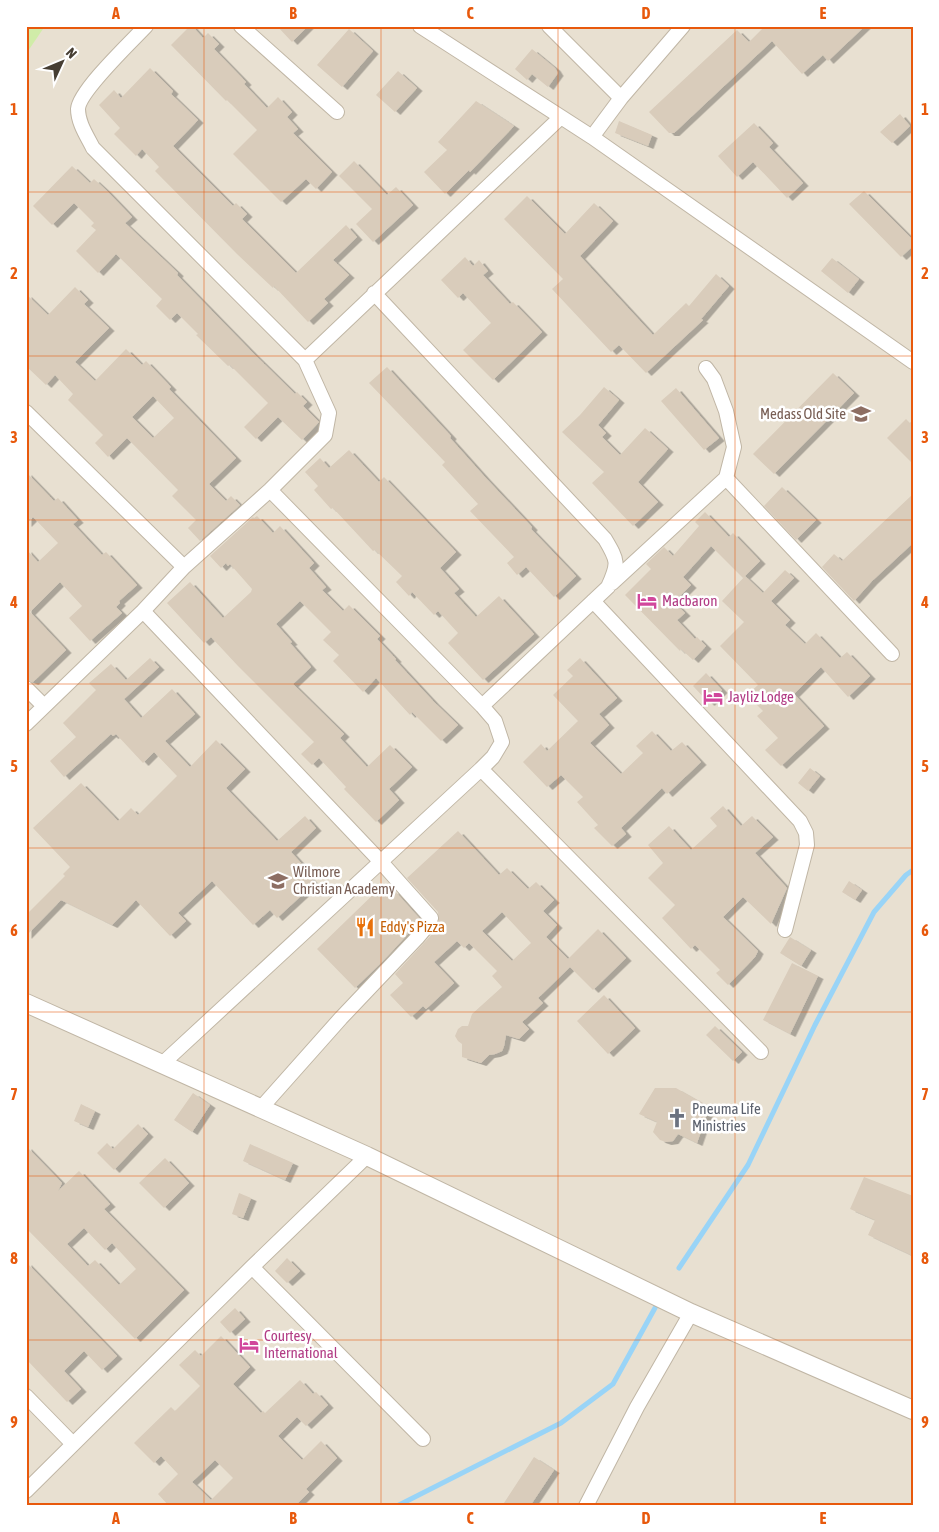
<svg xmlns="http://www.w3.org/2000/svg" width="939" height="1532" viewBox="0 0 939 1532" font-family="'Asap Condensed',sans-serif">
	<defs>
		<filter id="shadow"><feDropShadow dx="5.5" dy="3" stdDeviation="0" flood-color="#0004"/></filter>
	</defs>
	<rect width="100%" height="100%" fill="#f4eee4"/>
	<path fill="#e8e0d1" d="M26 26H913V1506H26Z"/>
	<path fill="#d0eca8" d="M26 26H45L26 54Z"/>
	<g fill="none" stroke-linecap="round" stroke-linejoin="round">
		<path stroke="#99d4f7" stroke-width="5" d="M679 1268 748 1165 815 1025 874 912 906 875 913 870
			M397 1506 561 1423 613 1384 655 1308"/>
	</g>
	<path fill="#d9ccbb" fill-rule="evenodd" filter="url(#shadow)" d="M190 26H192L203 38 208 33 219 44 214 49 246 82 244 84 267 108 278 97 292 112 287 117 298 129 293 133 332 172 316 189 306 179 281 202 233 154 257 130 227 100 226 101 171 45Z
		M277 26H308L292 42Z
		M765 26H865L828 61 823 55 802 74 772 41 674 133H669L649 112 737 30 749 42Z
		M349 29 373 51 342 87 317 65Z
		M532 49 555 68 558 73 548 87 532 74 527 80 515 69Z
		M150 68 173 91 171 94 198 120 173 146 233 206 236 203 247 214 242 219 296 273 346 225 357 237 333 260 349 275 324 299 328 303 308 322 274 286 273 288 237 254 155 171 159 167 142 149 136 156 114 134 120 128 99 105 114 90 121 98Z
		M398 71 417 88 395 112 376 95Z
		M476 101 514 126 470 172 469 170 445 194 424 172 447 150 438 142Z
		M900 114 910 126 892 143 880 132Z
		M619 121 652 135 648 146 615 133Z
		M754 123 773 143 769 147 803 183 787 198 753 162 737 177 718 156Z
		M354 161 387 195 396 187 413 205 373 242 356 224 372 209 339 176Z
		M72 166 90 183 94 179 106 190 132 217 125 223 178 273 177 275 253 353 295 394 297 392 307 402 303 406 319 422 302 440 278 417 256 439 244 427 268 403 230 365 228 366 196 335 198 334 177 313 170 320 156 306 162 299 116 254 98 273 76 251 96 230 91 226 94 223 74 203 52 225 33 206Z
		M864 191 913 240V246L901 257 849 204Z
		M527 196 565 234 594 203 613 221 580 256 653 335 686 303 689 306 716 274 729 286 701 319 703 320 646 373 619 345 611 352 552 289 563 279 504 219Z
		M465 257 473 266 479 260 488 271 483 275 510 304 513 302 542 332 493 380 463 350 491 323 463 293 458 298 441 280Z
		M832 258 859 279 848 293 821 271Z
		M75 287 88 300 84 304 109 328 75 362 95 381 126 349 142 365 146 361 171 387 169 389 236 458 209 484 226 501 231 496 240 505 200 541 188 528 196 520 172 496 178 490 127 438 108 457 95 443 103 435 68 400 73 394 55 375 46 385 26 366V294L48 315ZM153 396 174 418 153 438 132 417Z
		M387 367 451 436 450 438 484 476 532 527 531 529 576 576 554 597 526 567 517 575 507 563 514 557 470 511 478 504 442 465 445 462 369 383Z
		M833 373 854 393 774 474 753 454Z
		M604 387 619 400 598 425 606 433 602 437 620 455 645 428 668 449 638 482 658 502 633 526 592 483 604 472 562 432 580 415Z
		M676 388 719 438 704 450 661 401Z
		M906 419 913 426V464L887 438Z
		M349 450 379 482 384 477 456 552 440 568 459 589 454 593 476 617 499 596 534 634 483 680 448 643 458 633 438 611 434 615 412 592 409 596 396 582 402 576 375 550 373 551 333 508 331 509 314 490 318 486 305 472 320 458 329 468Z
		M26 472 54 501 58 498 78 520 73 524 102 555 106 552 137 585 119 601 120 603 116 607 122 613 90 641 69 618 82 606 60 582 30 612 66 650 33 682 26 679V549L38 562 58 543 33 517 26 524Z
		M782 487 816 520 796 540 764 506Z
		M913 494V543L872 581 854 601 822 567 834 554 842 561Z
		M705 512 729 537 733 533 760 561 743 578 711 546 683 577 691 585 674 602 685 613 677 620 695 639 697 637 706 646 693 660 681 649 680 651 625 595 651 569 646 564 664 547 673 556 699 526 695 522Z
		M257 516 273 533 280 526 314 563 309 568 326 587 322 590 343 611 349 605 380 636 377 639 396 659 395 660 434 702 458 725 441 741 412 712 410 715 376 678 363 692 333 661 339 655 323 640 331 632 300 601 276 624 292 642 290 643 311 667 293 684 344 734 340 738 367 767 390 745 412 767 389 789 399 800 376 822 344 789 346 787 319 758 312 765 301 754 314 742 238 666 211 637 204 643 167 603 190 582 223 618 251 592 252 589 230 564 228 566 226 563 221 568 210 556 253 517 254 518Z
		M785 570 794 578 771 601 790 620 785 625 805 644 816 633 840 658 847 652 870 676 848 697 821 667 794 694 824 726 781 766 765 750 778 738 757 716 763 711 747 695 758 685 720 646 744 622 722 601 745 576 763 593Z
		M150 658 159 667 124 699 141 718 172 689 195 714 165 741 190 767 216 740 245 769 226 788 277 841 305 816 316 828 291 852 310 873 308 876 315 883 277 918 270 910 253 925 212 881 178 913 186 921 170 936 136 900 112 925 61 900 26 936V915L65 876 63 874 70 867 33 828 81 783 118 821 131 808 138 815 177 776 154 752 143 763 116 734 113 736 111 734 64 777 50 761 76 737 63 723 96 690 89 683 111 664 126 680Z
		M580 658 617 698 599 714 609 725 590 743 621 774 643 753 636 746 652 731 671 751 682 742 701 762 667 794 662 788 621 828 626 834 612 846 594 828 598 825 577 802 583 797 561 775 547 787 523 762 541 744 547 751 578 721 553 695 573 676 567 670Z
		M706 673 722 690 709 703 693 686Z
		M810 768 820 776 808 791 798 783Z
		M723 806 741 826 752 816 773 837 755 853 787 888 771 924 743 897 723 917 758 951 755 957 728 985 716 973 720 970 695 945 691 949 662 918 675 905 648 878 663 863 648 845 669 826 691 850 717 826 710 818Z
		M458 831 499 875 507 868 528 889 536 882 554 900 543 911 557 925 546 937 568 959 598 929 626 958 593 990 570 967 538 998 543 1003 522 1022 529 1029 519 1039 506 1035 504 1046 502 1051 495 1054 489 1055 481 1063 462 1057V1044L458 1041 455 1036 458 1029 462 1026H468L472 1014 502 987 492 976 497 971 469 943 464 948 457 941 434 962 454 983 426 1009 423 1006 411 1017 390 995 403 983 395 974 435 931 439 921 438 912 407 878ZM502 912 531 943 512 961 482 931Z
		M849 881 862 890 855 900 842 892Z
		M384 884 392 892 394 890 421 920 383 961 355 988 317 949Z
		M790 937 811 950 801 966 780 953Z
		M792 963 818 976 790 1034 763 1020Z
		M604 995 635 1028 608 1054 577 1021Z
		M715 1026 742 1052 733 1061 706 1035Z
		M655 1088H676L706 1105 707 1114 697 1143 678 1134 673 1141 666 1142 660 1140 653 1132 657 1122 639 1114Z
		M193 1093 210 1105 192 1132 174 1120Z
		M81 1104 95 1111 88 1127 74 1121Z
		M138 1124 148 1134 114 1170 97 1153 107 1143 113 1149Z
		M250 1144 293 1163 285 1180 243 1161Z
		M26 1146 62 1183 58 1191 79 1171 110 1204 104 1209 184 1290 135 1339 26 1228ZM84 1228 105 1250 112 1243 136 1269 119 1285 95 1260 88 1266 67 1244Z
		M165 1158 189 1183 164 1208 139 1183Z
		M864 1177 913 1196V1256L868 1235 875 1220 850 1209Z
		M239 1193 251 1198 243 1218 232 1214Z
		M287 1258 300 1271 287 1283 275 1271Z
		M26 1262 117 1356 102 1370 84 1351 64 1371 81 1389 67 1402 26 1359Z
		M235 1308 245 1319 230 1333 220 1322Z
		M221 1336 250 1367 233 1384 261 1413 263 1411 265 1413 300 1380 313 1394 316 1392 328 1405 306 1426 297 1417 278 1436 302 1460 321 1441 337 1458 306 1489 309 1492 295 1506H169L158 1494 178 1474 161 1456 154 1463 134 1443 171 1407 175 1411 200 1386 179 1365 195 1350 201 1356ZM215 1460 233 1478 211 1500 192 1482Z
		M534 1457 554 1470 530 1506H502Z"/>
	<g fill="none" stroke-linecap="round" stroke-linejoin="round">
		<defs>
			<path id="minor" d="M241 26 337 112
				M420 26 592 137 913 362
				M549 26 621 98 592 137
				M621 98 683 26
				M374 293 605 539C618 561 619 563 608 587L482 706
				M305 360 561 117
				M706 368 714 379 726 411 734 447 726 478
				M26 412 184 567
				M270 490 482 706 495 721 502 742 493 757 481 769 761 1052
				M612 583 726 478 892 654
				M593 601 800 821 806 833 807 845 785 930
				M143 611 381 862 431 918 428 925 417 938 341 1018 261 1108
				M26 688 44 706
				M26 724 143 611 184 567 270 490 325 435 329 413 305 360 93 148C87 136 78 123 78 109 79 91 132 41 146 26
				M162 1064 481 769
				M252 1267 423 1439
				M26 1396 73 1444
				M26 1491 252 1267 367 1156
				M586 1506 637 1407 691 1313"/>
			<path id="tertiary" d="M26 1003 367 1156 691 1313 913 1410"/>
		</defs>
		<use href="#minor" stroke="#c0b6a5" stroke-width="16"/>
		<use href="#tertiary" stroke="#c0b6a5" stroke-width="20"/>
		<use href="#minor" stroke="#fff" stroke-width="14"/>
		<use href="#tertiary" stroke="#fff" stroke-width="18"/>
	</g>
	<path fill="none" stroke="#e8590c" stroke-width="1" stroke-opacity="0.55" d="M204 26V1506M381 26V1506M558 26V1506M735 26V1506M26 192H913M26 356H913M26 520H913M26 684H913M26 848H913M26 1012H913M26 1176H913M26 1340H913"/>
	<defs>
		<symbol id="school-bare" viewBox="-9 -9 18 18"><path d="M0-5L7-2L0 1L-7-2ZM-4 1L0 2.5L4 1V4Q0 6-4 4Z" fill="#8d6e63" stroke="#fff" stroke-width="2.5" paint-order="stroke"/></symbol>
		<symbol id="hotel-bare" viewBox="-9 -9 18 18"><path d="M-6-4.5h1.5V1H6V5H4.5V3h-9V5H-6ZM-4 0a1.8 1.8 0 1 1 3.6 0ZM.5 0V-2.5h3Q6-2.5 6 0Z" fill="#d1479c" stroke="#fff" stroke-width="2.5" paint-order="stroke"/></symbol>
		<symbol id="university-bare" viewBox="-9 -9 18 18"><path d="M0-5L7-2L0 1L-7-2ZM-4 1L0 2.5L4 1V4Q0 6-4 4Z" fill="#8d6e63" stroke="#fff" stroke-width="2.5" paint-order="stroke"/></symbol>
		<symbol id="restaurant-bare" viewBox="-9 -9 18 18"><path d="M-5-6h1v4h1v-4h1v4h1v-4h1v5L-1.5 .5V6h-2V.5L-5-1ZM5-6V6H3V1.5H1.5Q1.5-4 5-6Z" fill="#e8710a" stroke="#fff" stroke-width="2.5" paint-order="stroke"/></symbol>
		<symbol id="church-bare" viewBox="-9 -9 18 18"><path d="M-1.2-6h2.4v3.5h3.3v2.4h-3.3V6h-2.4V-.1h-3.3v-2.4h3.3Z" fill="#6b7280" stroke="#fff" stroke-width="2.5" paint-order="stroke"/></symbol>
	</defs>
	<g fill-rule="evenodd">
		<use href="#school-bare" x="847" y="400" width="28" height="28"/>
		<use href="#hotel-bare" x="633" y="587" width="28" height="28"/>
		<use href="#hotel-bare" x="699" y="683" width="28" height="28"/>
		<use href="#university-bare" x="264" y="867" width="28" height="28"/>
		<use href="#restaurant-bare" x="351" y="913" width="28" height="28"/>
		<use href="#church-bare" x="663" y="1104" width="28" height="28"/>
		<use href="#hotel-bare" x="235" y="1331" width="28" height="28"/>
	</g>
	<g text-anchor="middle" stroke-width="5" stroke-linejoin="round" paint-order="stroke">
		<g font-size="15" fill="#785e54" stroke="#fff" text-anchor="end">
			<text x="846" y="419">Medass Old Site</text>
			<text x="293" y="877" text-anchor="start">Wilmore<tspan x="293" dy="17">Christian Academy</tspan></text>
		</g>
		<g font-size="15" fill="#b23c85" stroke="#fff" text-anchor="start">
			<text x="662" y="606">Macbaron</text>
			<text x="728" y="702">Jayliz Lodge</text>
			<text x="264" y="1341">Courtesy<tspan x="264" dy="17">International</tspan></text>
		</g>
		<g font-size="15" fill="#c56008" stroke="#fff" text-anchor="start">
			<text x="380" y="932">Eddy's Pizza</text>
		</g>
		<g font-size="15" fill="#5b616d" stroke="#fff" text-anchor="start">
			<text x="692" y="1114">Pneuma Life<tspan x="692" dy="17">Ministries</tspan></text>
		</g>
	</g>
	<rect width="939" height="1532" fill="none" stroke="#ffffff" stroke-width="55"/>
	<g transform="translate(62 62) rotate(46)" stroke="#ffffff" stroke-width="4" paint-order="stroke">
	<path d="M0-4L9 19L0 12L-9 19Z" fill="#463e33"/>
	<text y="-8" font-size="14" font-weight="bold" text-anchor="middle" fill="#463e33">N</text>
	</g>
	<rect x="28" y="28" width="884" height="1476" fill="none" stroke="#e8590c" stroke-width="2"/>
	<g font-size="16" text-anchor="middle" font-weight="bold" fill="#e8590c">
		<text x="116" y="19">A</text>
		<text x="293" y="19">B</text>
		<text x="470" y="19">C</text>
		<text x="646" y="19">D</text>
		<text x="823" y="19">E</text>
		<text x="14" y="115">1</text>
		<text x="925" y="115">1</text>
		<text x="14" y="279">2</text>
		<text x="925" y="279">2</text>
		<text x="14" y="443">3</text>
		<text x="925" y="443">3</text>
		<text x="14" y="608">4</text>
		<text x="925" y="608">4</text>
		<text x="14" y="772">5</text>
		<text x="925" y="772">5</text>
		<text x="14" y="936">6</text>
		<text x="925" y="936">6</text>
		<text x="14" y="1100">7</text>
		<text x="925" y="1100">7</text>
		<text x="14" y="1264">8</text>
		<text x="925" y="1264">8</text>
		<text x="14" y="1428">9</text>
		<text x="925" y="1428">9</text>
		<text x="116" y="1524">A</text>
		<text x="293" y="1524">B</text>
		<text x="470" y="1524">C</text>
		<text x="646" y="1524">D</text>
		<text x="823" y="1524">E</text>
	</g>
</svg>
